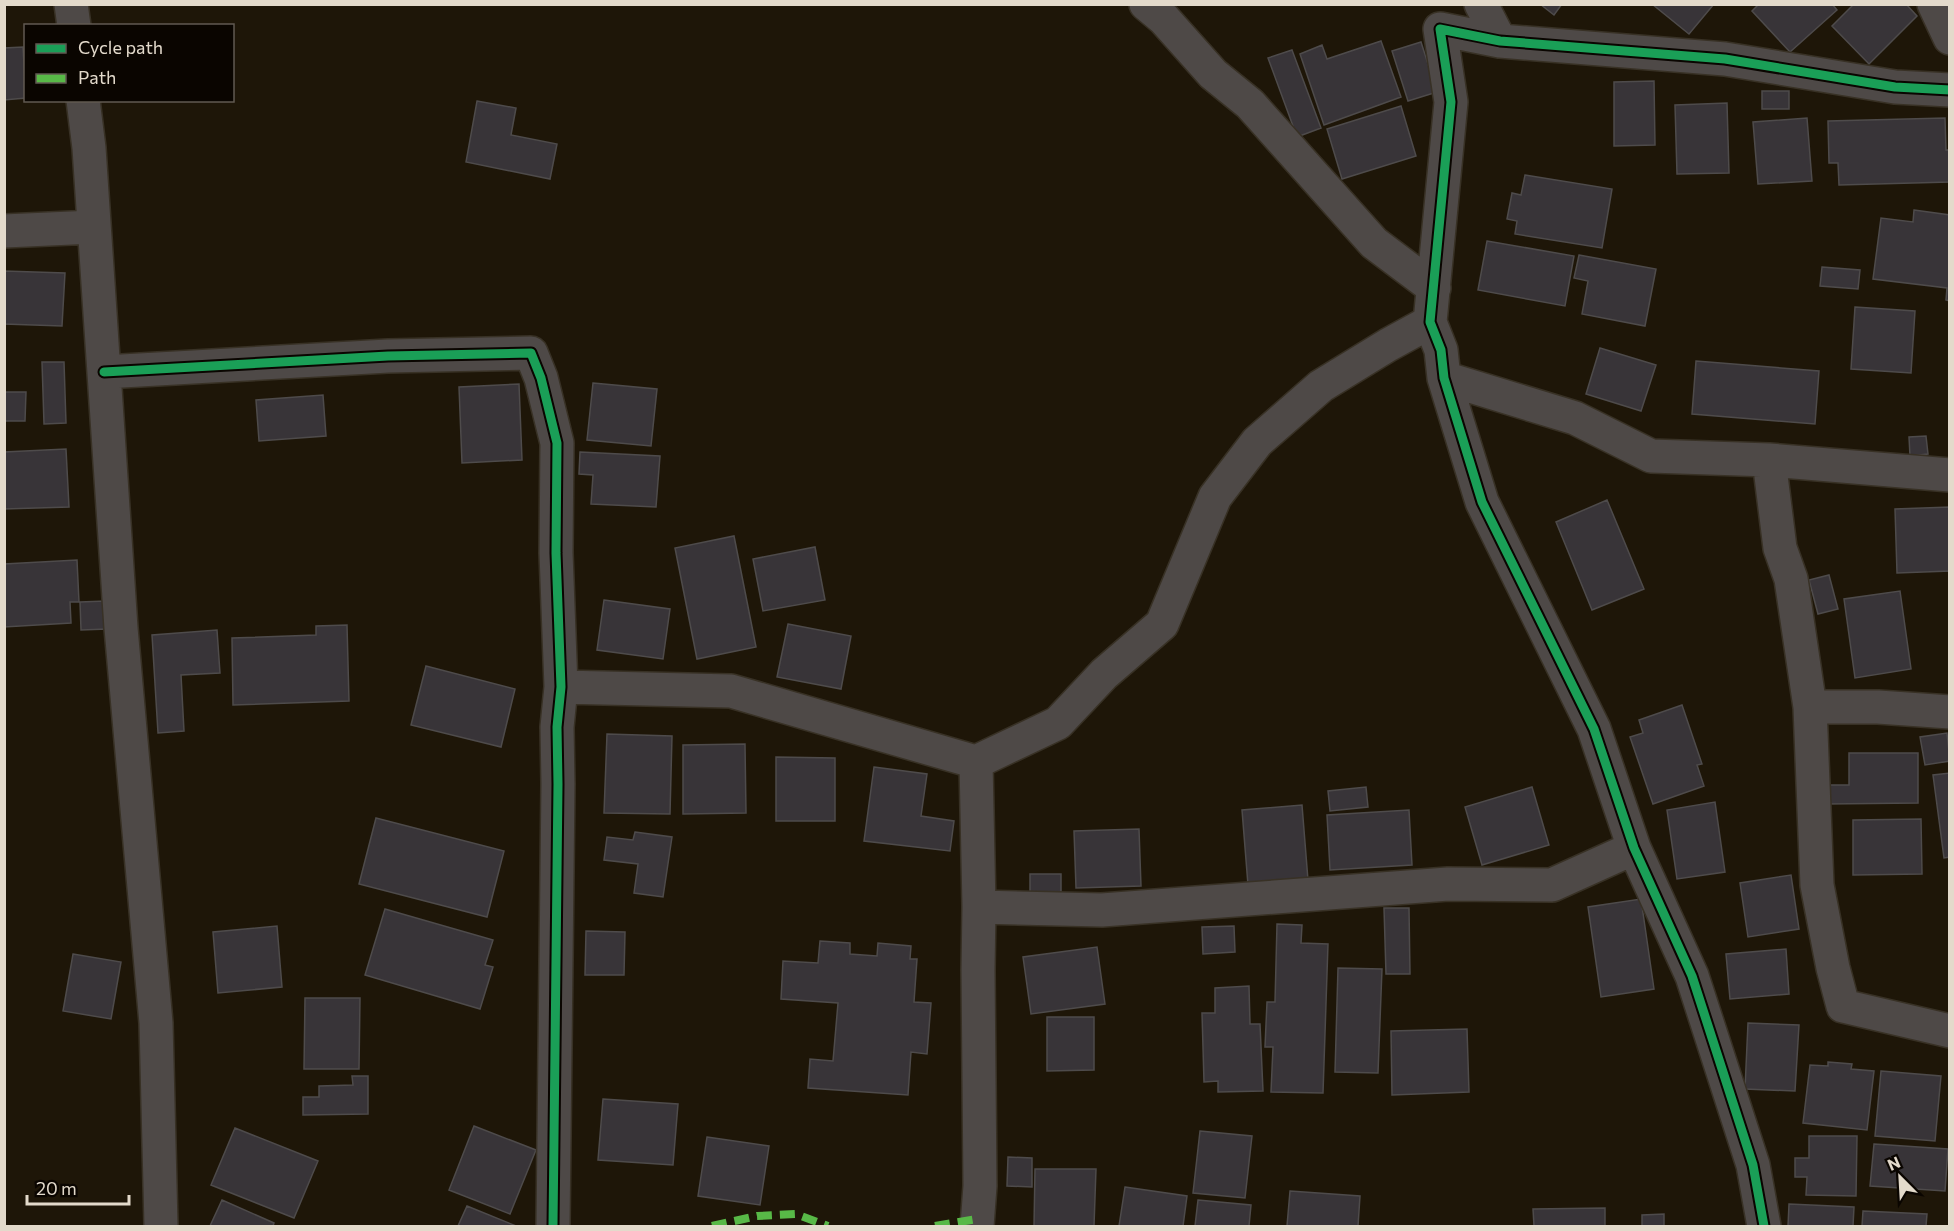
<svg xmlns="http://www.w3.org/2000/svg" width="1954" height="1231" viewBox="0 0 1954 1231" font-family="Commissioner,sans-serif">
	<rect width="100%" height="100%" fill="#1e1608"/>
	<path fill="#383438" stroke="#4e4b4b" stroke-width="1.5" d="M1540 4H1562L1554 15Z
		M1652 4H1714L1689 34Z
		M1759 4H1832L1837 10 1790 52 1752 11Z
		M1854 4H1906L1917 16 1869 64 1832 26Z
		M1381 41 1401 97 1324 125 1300 54 1322 45 1327 59Z
		M1421 42 1437 92 1408 101 1392 51Z
		M23 47 26 98 4 100V48Z
		M1292 50 1321 128 1297 137 1268 58Z
		M1654 81 1655 145 1614 146V82Z
		M1762 91H1789V109H1762Z
		M477 101 516 108 511 135 557 144 550 179 466 162Z
		M1727 103 1729 173 1677 174 1675 105Z
		M1401 106 1416 156 1342 179 1327 129Z
		M1807 118 1812 181 1758 184 1753 122Z
		M1945 118 1946 150H1950V182L1839 185 1838 163H1829L1828 121Z
		M1525 175 1612 189 1602 248 1515 234 1517 221 1507 219 1512 193 1521 195Z
		M1914 210 1950 215V301L1946 300 1947 288 1873 279 1881 218 1913 222Z
		M1487 241 1574 256 1565 306 1478 290Z
		M1579 255 1656 269 1645 326 1582 314 1588 281 1574 278Z
		M1822 267 1860 270 1858 289 1820 286Z
		M4 271 65 273 62 326 4 324Z
		M1855 307 1915 311 1911 373 1851 369Z
		M1600 348 1656 365 1641 411 1586 394Z
		M1696 361 1819 371 1815 424 1692 414Z
		M42 362H64L66 423 44 424Z
		M593 383 657 389 651 446 587 440Z
		M519 384 522 460 462 463 459 387Z
		M4 392H26L25 421H4Z
		M323 395 326 436 259 441 256 400Z
		M1926 436 1928 454 1910 456 1909 437Z
		M66 449 69 507 4 509V452Z
		M580 452 660 456 656 507 591 504 593 475 579 474Z
		M1607 500 1644 589 1592 610 1556 522Z
		M1950 507V571L1897 573 1895 509Z
		M734 536 756 647 697 659 675 548Z
		M815 547 825 600 763 611 753 559Z
		M77 560 79 602H70L71 623 4 627V564Z
		M1829 575 1838 609 1818 614 1809 580Z
		M1900 591 1911 669 1855 678 1844 599Z
		M604 600 670 609 663 659 597 650Z
		M106 601 107 629 81 630 80 602Z
		M788 624 851 636 841 689 777 677Z
		M347 625 349 701 233 705 232 638 316 635V626Z
		M217 630 220 673 181 675 184 731 158 733 152 635Z
		M426 666 515 689 501 747 411 725Z
		M1682 705 1702 764 1697 765 1704 786 1653 804 1630 737 1643 733 1639 720Z
		M1947 733 1950 761 1925 765 1920 737Z
		M607 734 672 736 670 814 604 813Z
		M745 744 746 813 683 814V745Z
		M1849 753H1918V803L1826 804V785H1849Z
		M776 757 835 758V821H776Z
		M874 767 927 774 921 816 954 821 950 851 864 841Z
		M1950 773V857L1944 858 1933 775Z
		M1366 787 1368 807 1330 811 1328 791Z
		M1532 787 1549 845 1482 865 1465 807Z
		M1715 802 1725 872 1677 879 1667 810Z
		M1302 805 1308 880 1248 885 1242 810Z
		M1409 810 1412 865 1330 870 1327 815Z
		M376 818 504 851 487 917 359 884Z
		M1921 819 1922 874 1853 875V820Z
		M1139 829 1141 886 1076 888 1074 831Z
		M635 832 672 837 663 897 634 893 638 864 604 860 607 837 633 840Z
		M1030 874H1061V896H1030Z
		M1791 875 1799 929 1748 937 1740 883Z
		M1641 899 1654 989 1601 997 1588 907Z
		M1384 908H1409L1410 974H1386Z
		M385 909 493 940 485 965 493 967 480 1009 365 975Z
		M1277 924 1302 925 1301 943 1328 944 1323 1093 1271 1092 1273 1047H1265L1267 1002H1275Z
		M277 926 282 987 218 993 213 932Z
		M1234 926 1235 952 1203 954 1202 927Z
		M586 931 625 932 624 975H585Z
		M820 941 850 943V954L877 956 878 943 911 946 910 959H917L914 1002 931 1003 927 1054 911 1052 908 1095 808 1088 810 1059 833 1061 838 1003 781 999 783 961 818 963Z
		M1097 947 1105 1004 1031 1014 1023 957Z
		M1786 949 1789 994 1730 999 1726 954Z
		M73 954 121 962 111 1019 63 1011Z
		M1338 968 1382 969 1378 1073 1335 1072Z
		M1249 986 1250 1024H1260L1263 1091 1218 1092V1081L1204 1082 1202 1013H1215V988Z
		M305 998H360L359 1069H304Z
		M1047 1017H1094V1070L1047 1071Z
		M1748 1023 1799 1025 1795 1091 1745 1089Z
		M1467 1029 1469 1092 1392 1095 1391 1031Z
		M1828 1062 1852 1064 1851 1069 1874 1071 1867 1130 1803 1123 1810 1065 1828 1066Z
		M1881 1071 1941 1076 1935 1141 1875 1136Z
		M352 1076H368V1114L303 1115V1097H319V1086L353 1085Z
		M603 1099 678 1104 673 1165 598 1160Z
		M474 1126 536 1150 510 1214 449 1190Z
		M235 1128 318 1161 294 1218 211 1185Z
		M1200 1131 1252 1136 1245 1198 1193 1193Z
		M1809 1136H1857L1856 1196 1806 1195 1807 1177H1795V1158H1809Z
		M707 1137 769 1146 760 1205 698 1196Z
		M1874 1144 1948 1149 1945 1191 1870 1186Z
		M1008 1157 1032 1158V1187L1007 1186Z
		M1035 1169H1096L1094 1226H1034Z
		M1125 1187 1187 1196 1183 1226H1119Z
		M1290 1191 1360 1196 1358 1226H1287Z
		M222 1200 274 1223 273 1226H210Z
		M1198 1200 1251 1205 1249 1226H1195Z
		M1789 1204 1854 1207 1853 1226H1788Z
		M467 1206 516 1226H458Z
		M1605 1208V1226H1534L1533 1209Z
		M1863 1211 1927 1214 1926 1226H1862Z
		M1664 1214V1226H1642V1215Z"/>
	<g fill="none" stroke-linecap="round" stroke-linejoin="round">
		<defs>
			<path id="minor" d="M71 4 74 26
				M1146 4 1164 19 1213 74 1250 104 1374 243 1434 288
				M1481 4 1500 41
				M1934 4 1950 38
				M83 100 89 148 121 628 156 1023 161 1226
				M4 231 94 227
				M104 372 388 356 531 353 541 378 557 443 556 553 561 687 557 727 558 784 553 1226
				M1444 378 1575 418 1651 456 1769 460 1950 475
				M1769 460 1780 548 1791 579 1810 707 1817 885 1833 968 1843 1006 1950 1031
				M561 687 731 691 976 762 979 907 978 970 980 1186 977 1226
				M1810 707H1878L1950 712
				M976 762 1058 723 1104 674 1162 624 1215 497 1257 442 1321 386 1388 345 1430 322
				M979 907 1102 910 1448 884 1552 885 1634 848
				M1764 1226 1753 1165 1692 976 1634 848 1594 729 1482 502 1444 378 1441 350 1430 322 1451 102 1440 29 1500 41 1725 59 1895 87 1950 90"/>
		</defs>
		<use href="#minor" stroke="#383125" stroke-width="36"/>
		<use href="#minor" stroke="#4e4947" stroke-width="33"/>
		<path stroke="#58b947" stroke-width="8" stroke-dasharray="15 8" stroke-linecap="butt" d="M712 1226 757 1216 796 1214 828 1226
			M935 1226 977 1219"/>
		<defs>
			<path id="cycleway" d="M104 372 388 356 531 353 541 378 557 443 556 553 561 687 557 727 558 784 553 1226
				M1764 1226 1753 1165 1692 976 1634 848 1594 729 1482 502 1444 378 1441 350 1430 322 1451 102 1440 29 1500 41 1725 59 1895 87 1950 90"/>
		</defs>
		<use href="#cycleway" stroke="#0a0500" stroke-width="13"/>
		<use href="#cycleway" stroke="#1a9f57" stroke-width="9"/>
	</g>
	<rect width="1954" height="1231" fill="none" stroke="#e3dacb" stroke-width="12"/>
	<rect x="24" y="24" width="210" height="78" fill="#0a0500" stroke="#615a51" stroke-width="1.5"/>
	<rect x="36" y="44" width="30" height="9" fill="#1a9f57" stroke="#615a51" stroke-width="1.5"/>
	<text x="78" y="54" font-size="18" fill="#e3dacb">Cycle path</text>
	<rect x="36" y="74" width="30" height="9" fill="#58b947" stroke="#615a51" stroke-width="1.5"/>
	<text x="78" y="84" font-size="18" fill="#e3dacb">Path</text>
	<g transform="translate(1900 1177) rotate(336)" stroke="#0a0500" stroke-width="4.5" paint-order="stroke">
	<path d="M0-4.5L10 22L0 15L-10 22Z" fill="#e3dacb"/>
	<text y="-9" font-size="16" font-weight="bold" text-anchor="middle" fill="#e3dacb">N</text>
	</g>
	<path d="M27 1195v9h102v-9" fill="none" stroke="#e3dacb" stroke-width="3"/>
	<text x="36" y="1195" font-size="18" fill="#e3dacb" stroke="#0a0500" stroke-width="4.5" paint-order="stroke">20 m</text>
</svg>
